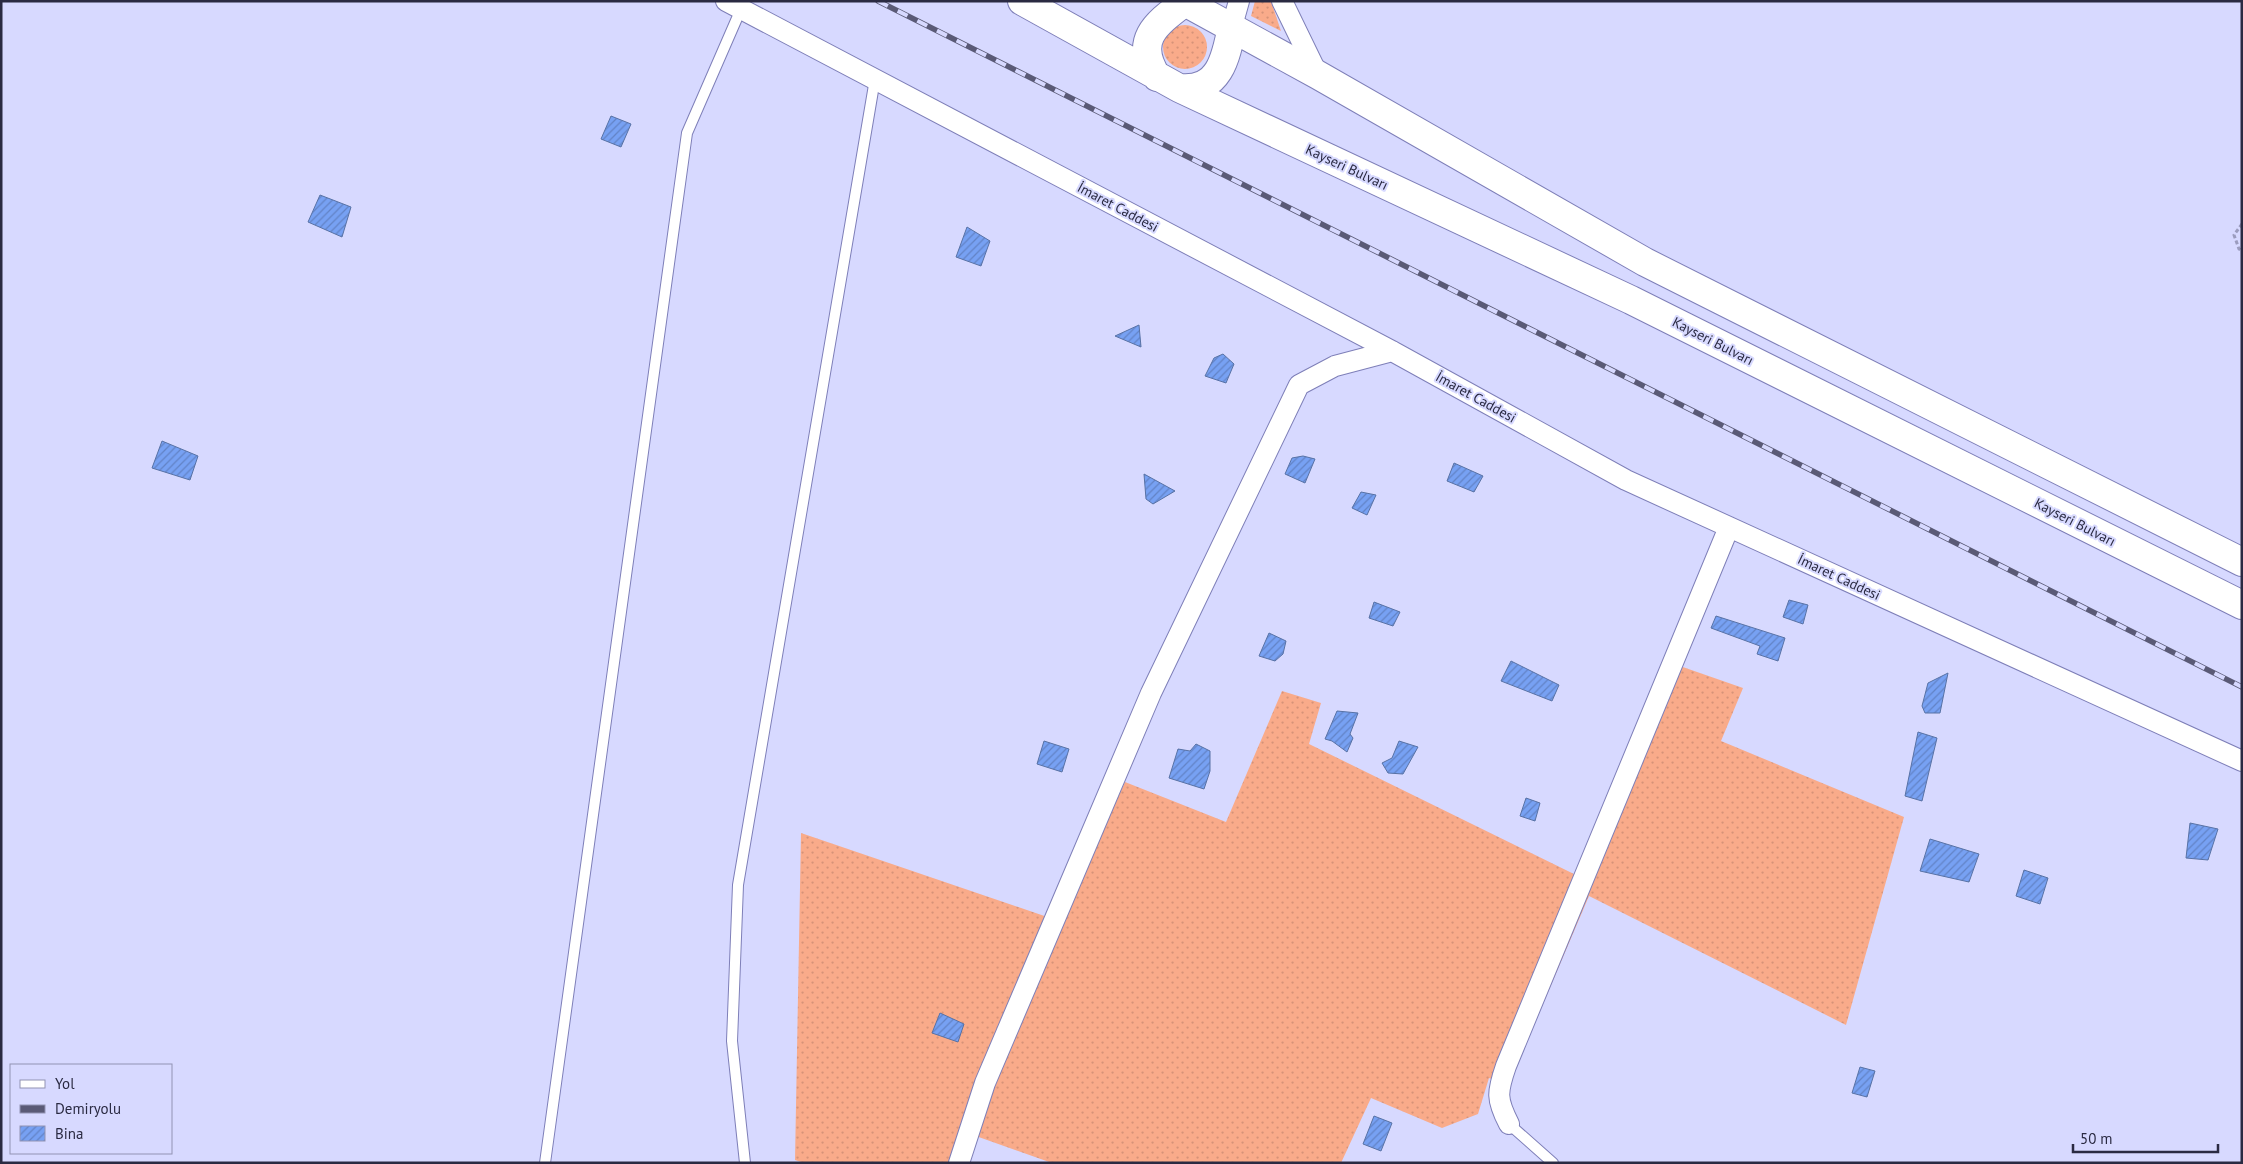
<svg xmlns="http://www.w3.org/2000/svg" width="2243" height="1164" viewBox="0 0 2243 1164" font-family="'PT Sans',sans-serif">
	<defs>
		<pattern id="grass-dots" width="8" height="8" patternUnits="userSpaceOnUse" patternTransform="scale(1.25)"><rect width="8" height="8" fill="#f9ab8a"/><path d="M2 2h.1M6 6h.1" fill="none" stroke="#d69378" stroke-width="1.8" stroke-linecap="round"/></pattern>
		<pattern id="building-hatch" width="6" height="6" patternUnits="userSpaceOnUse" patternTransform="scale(1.25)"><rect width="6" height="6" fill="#77a1f3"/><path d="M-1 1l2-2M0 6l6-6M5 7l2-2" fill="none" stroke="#6283c6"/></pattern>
	</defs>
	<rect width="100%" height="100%" fill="#d7d9ff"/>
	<path fill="url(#grass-dots)" d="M1255 1H1271L1281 31 1251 16Z
		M1163 47a22 22 0 1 1 44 0a22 22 0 1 1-44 0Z
		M1677 665 1743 688 1721 741 1904 817 1846 1025 1589 896 1508 1086 1489 1078 1478 1114 1442 1128 1371 1098 1341 1163H1052L973 1135 958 1163H804L795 1160 801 833 1059 921 1125 782 1226 822 1282 691 1321 703 1309 744 1578 876Z"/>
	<path fill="url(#building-hatch)" stroke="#5872a5" d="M611 116 631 124 621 147 601 139Z
		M320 195 351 207 342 237 308 222Z
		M967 227 990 241 981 266 956 257Z
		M1139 325 1141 347 1115 336Z
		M1223 354 1234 364 1226 383 1205 376 1214 358Z
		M162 441 198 456 190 480 152 468Z
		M1303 456 1315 459 1305 483 1285 474 1292 458Z
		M1454 463 1483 476 1474 492 1447 481Z
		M1144 474 1175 491 1153 504 1146 499Z
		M1361 492 1376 495 1367 515 1352 508Z
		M1789 600 1808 605 1803 624 1783 617Z
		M1374 602 1400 612 1393 626 1369 618Z
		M1716 616 1785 638 1778 661 1757 654 1760 646 1711 628Z
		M1269 633 1286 641 1283 654 1275 661 1259 656Z
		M1511 661 1559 685 1552 701 1501 681Z
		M1948 673 1940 713H1925L1922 706 1928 683Z
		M1337 711 1358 713 1350 734 1353 738 1347 752 1332 741 1325 739Z
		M1918 732 1937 738 1922 801 1905 796Z
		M1044 741 1069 749 1062 772 1037 764Z
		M1399 741 1418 747 1403 774 1388 773 1382 763 1392 758Z
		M1196 744 1210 751V771L1204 789 1169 778 1178 749 1190 751Z
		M1526 798 1540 803 1535 821 1520 816Z
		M2190 823 2218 829 2208 860 2186 858Z
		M1930 839 1979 854 1969 882 1920 871Z
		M2024 870 2048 878 2040 904 2016 896Z
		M940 1013 964 1024 958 1042 932 1033Z
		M1860 1067 1875 1071 1867 1097 1852 1093Z
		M1374 1116 1392 1123 1381 1151 1363 1144Z"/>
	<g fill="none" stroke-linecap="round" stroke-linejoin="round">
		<defs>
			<path id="service" d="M1509 1124 1553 1163
				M545 1163 687 133 741 9
				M745 1163 732 1041 738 885 875 79"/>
			<path id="minor" d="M726 1 1392 351 1626 480 2242 761
				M1282 1 1318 75
				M1232 26 1239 1
				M1509 1124C1496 1099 1497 1092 1506 1066L1729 527
				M959 1163 985 1083 1151 693 1299 385 1335 366 1392 351"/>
			<path id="trunk" d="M1022 1 1179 88C1219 92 1226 59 1232 26
				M1183 1 1318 75 1645 262 2242 562
				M1157 77C1133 40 1156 24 1185 2
				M1179 88 1631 300 2242 605"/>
		</defs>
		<use href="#service" stroke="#7e7fb8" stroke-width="12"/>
		<use href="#minor" stroke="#7e7fb8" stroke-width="22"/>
		<use href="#trunk" stroke="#7e7fb8" stroke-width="30"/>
		<path stroke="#9b9cbe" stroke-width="3" stroke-dasharray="4 2.5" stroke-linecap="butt" d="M2242 224 2234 235 2239 249 2242 251"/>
		<use href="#service" stroke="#fff" stroke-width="10"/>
		<use href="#minor" stroke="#fff" stroke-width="20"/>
		<use href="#trunk" stroke="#fff" stroke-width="28"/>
		<defs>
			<path id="rail" d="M878 1 2242 687"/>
		</defs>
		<use href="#rail" stroke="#5a5a76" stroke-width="5.5"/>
		<use href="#rail" stroke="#d7d9ff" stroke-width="4" stroke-dasharray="11" stroke-linecap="butt"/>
	</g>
	<g text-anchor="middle" stroke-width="4" stroke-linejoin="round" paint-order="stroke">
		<g font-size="14" fill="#2a2a42" stroke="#d7d9ff">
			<text transform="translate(1347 167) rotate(25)" y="5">Kayseri Bulvarı</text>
			<text transform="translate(1118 207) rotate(28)" y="5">İmaret Caddesi</text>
			<text transform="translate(1713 341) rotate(27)" y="5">Kayseri Bulvarı</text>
			<text transform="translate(1476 397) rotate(29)" y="5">İmaret Caddesi</text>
			<text transform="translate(2075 522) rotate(27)" y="5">Kayseri Bulvarı</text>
			<text transform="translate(1839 577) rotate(25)" y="5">İmaret Caddesi</text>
		</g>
	</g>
	<rect width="2243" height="1164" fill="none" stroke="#2a2a42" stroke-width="5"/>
	<rect x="10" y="1064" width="162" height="90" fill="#d7d9ff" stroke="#9293b3"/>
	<rect x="20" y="1080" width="25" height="8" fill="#ffffff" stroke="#9293b3"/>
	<text x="55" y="1089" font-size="15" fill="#2a2a42">Yol</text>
	<rect x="20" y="1105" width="25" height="8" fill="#5a5a76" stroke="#9293b3"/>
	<text x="55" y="1114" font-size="15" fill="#2a2a42">Demiryolu</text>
	<rect x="20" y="1126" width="25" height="15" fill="url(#building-hatch)" stroke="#9293b3"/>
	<text x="55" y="1139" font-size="15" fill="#2a2a42">Bina</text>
	<path d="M2073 1144v8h145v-8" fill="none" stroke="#2a2a42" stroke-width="2.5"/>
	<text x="2080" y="1144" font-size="15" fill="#2a2a42" stroke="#d7d9ff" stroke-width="4" paint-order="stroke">50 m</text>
</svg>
